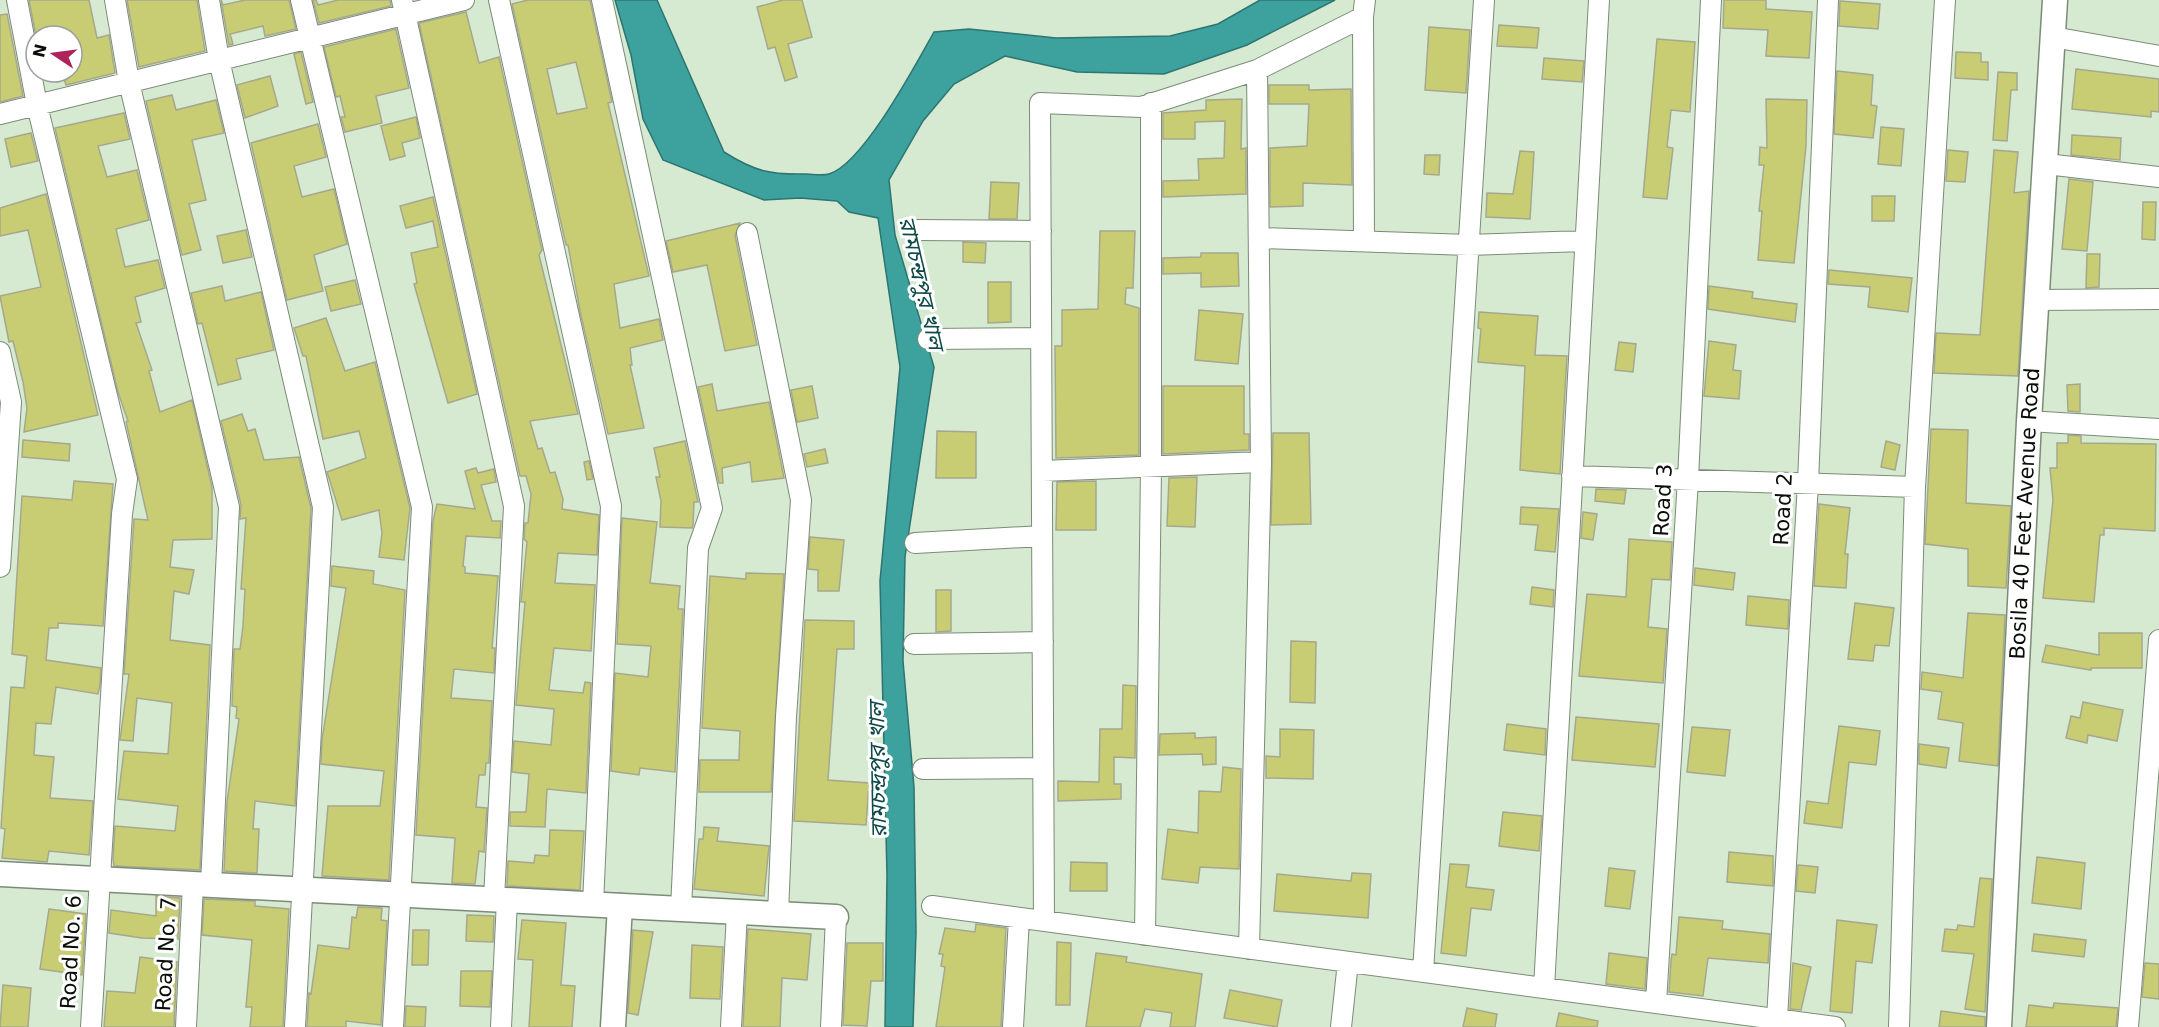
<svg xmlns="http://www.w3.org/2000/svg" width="2159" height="1027" viewBox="0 0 2159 1027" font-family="'DejaVu Sans','Noto Sans Bengali',sans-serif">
	<rect width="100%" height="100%" fill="#d6e9d1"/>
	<path fill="#3da19e" stroke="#2d7571" stroke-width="1.5" d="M615 0H657L724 152C754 171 770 175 806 174 812 174 822 176 829 174 863 164 916 64 934 32L969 29 1056 38 1170 36 1218 24 1260 0H1335L1247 45 1164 74 1077 72 1005 56 954 84 923 121 889 180 895 235 934 367 905 557 903 661 914 787 916 932 913 1027H885L887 875 880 581 900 367 878 218 849 212 837 201 800 198 764 200 663 160 643 119 631 55Z"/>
	<path fill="#c8cd73" stroke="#a6a88e" stroke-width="1.5" fill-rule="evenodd" d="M29 0H89L97 38 109 35 115 73 66 85 62 72H72V36H36Z
		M127 0H197L205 51 139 67Z
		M221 0 223 5 245 0H289L296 29 265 36 263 26 230 34 233 44 229 45Z
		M313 0H316L318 5 338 0H390L391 6 319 23Z
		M528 0H590L612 102 608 103 649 276 614 284 620 328 659 319 663 340 630 348 632 365H630L644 428 608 434 580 311 568 245H566L512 4ZM576 62 587 108 557 114 547 69Z
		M783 0H802L812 37 788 44 797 77 785 81 775 47 768 49 757 7Z
		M1724 0H1766V9L1812 12 1809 58 1766 56 1768 30 1723 28Z
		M1840 1 1880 4 1878 29 1839 26Z
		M466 12 479 63 499 57 542 250 539 255 578 414 530 421 538 449 542 448 550 473 555 472 563 499 562 509 599 515 597 555 558 553 555 583 595 585 591 651 554 648 549 690 583 693 585 682 591 683 586 793 547 789 545 827 510 826V812H526L529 774 512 772 514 741 551 745 554 709 516 705 525 602H521L527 542 524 539 525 523H528L531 494 526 476H520L419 23Z
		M7 14 23 96 0 102V15Z
		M1499 25 1539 28 1537 48 1497 46Z
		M1429 27 1470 30 1466 93 1425 90Z
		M396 29 409 88 376 96 382 123 345 132 341 117H345L340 96 336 97 324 47Z
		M1657 39 1695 42 1690 112 1671 110 1667 147 1673 148 1667 199 1643 197Z
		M301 52 313 102 306 104 294 54Z
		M1956 52 1981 53V62H1988V80L1955 78Z
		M1544 58 1584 61 1582 82 1542 79Z
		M2076 69 2159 79V112L2151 111V117L2072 109Z
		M1837 71 1873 75 1871 105 1877 106 1873 138 1834 134Z
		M1998 72 2017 73V90H2011L2007 141 1993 140Z
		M270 76 278 106 245 118 237 85Z
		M1269 85H1309V90L1351 89 1352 185 1303 183V206L1270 207V148L1307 146 1309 104H1269Z
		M172 95 176 110 216 100 224 133 192 140 206 200 189 204 201 250 182 255 146 101Z
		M1242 99 1241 149 1246 148V194L1163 197V181L1199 180 1198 159 1224 158 1225 121 1195 122V139H1163V113L1206 110V100Z
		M1766 99 1807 100 1806 146 1794 263 1758 260 1762 211H1759L1764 165H1759L1760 147 1767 148Z
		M124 113 130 139 98 146 107 177 137 170 149 220 116 229 125 267 158 260 165 288 135 297 141 322 136 323 152 370 149 371 160 412 192 400 212 487V539L173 540 170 567 194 570 189 594 174 591 170 640 210 645 200 870 114 866 113 858 115 826 175 831 178 806 118 799 124 751 168 754 172 703 137 698 133 741 120 740 129 674H124L134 519 148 520 126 422 128 421 118 392 55 128Z
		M416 117 420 138 402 143 405 156 390 160 381 126Z
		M318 124 326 157 294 166 302 197 334 189 347 244 314 255 323 291 287 300 251 143Z
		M1881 127 1904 129 1901 166 1878 164Z
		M31 133 38 161 11 167 5 139Z
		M2072 135 2121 138 2120 160 2071 155Z
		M1948 150 1968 152 1965 182 1946 181Z
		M1994 150 2018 152 2014 193 2029 191 2018 376 1934 373 1936 333 1980 335Z
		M1520 151 1534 152 1530 219 1486 217 1487 193 1513 194Z
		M1425 155H1440L1439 175 1424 174Z
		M2069 179 2093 182 2087 251 2062 249Z
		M991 182 1019 183 1017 219H989Z
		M46 194 98 415 24 432 27 408 23 382 13 341 9 342 0 296 41 287 28 230 0 236V208Z
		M1872 196H1895L1894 221H1872Z
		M433 197 477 394 448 403 414 284 417 283 411 253 438 247 433 221 406 228 400 206Z
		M2143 202H2156L2155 240 2142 239Z
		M740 223 735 235 757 345 725 351 707 265 673 272 666 241Z
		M246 230 252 257 223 263 217 236Z
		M1100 231H1135L1133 288H1126L1125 304 1139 308V455L1056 458 1055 346H1062V310L1098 309Z
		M963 242 986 243 985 263 963 262Z
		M1201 253H1238L1239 286 1201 287V273L1163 274V258L1201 257Z
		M2087 254H2100L2099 287 2086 288Z
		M1829 270 1912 278 1908 312 1868 307 1870 287 1828 284Z
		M355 280 361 304 331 311 325 287Z
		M988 282H1011V322L988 323Z
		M222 286 225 301 261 292 274 350 236 359 241 379 218 385 202 323 198 324 191 293Z
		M1709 286 1753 292 1752 298 1797 304 1795 322 1708 309Z
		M1199 310 1243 314 1238 364 1195 360Z
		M1479 312 1538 316 1535 355 1567 356 1560 474 1520 470 1525 366 1478 362 1481 329 1478 328Z
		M326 318 345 371 375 362 410 508 404 560 379 557 382 533 379 510 342 520 329 478 327 472 366 458 359 431 323 439 306 356H303L294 328Z
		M1709 341 1736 345 1733 370 1741 371 1739 399 1704 396Z
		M1619 342 1636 344 1633 372 1615 370Z
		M712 384 717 411 769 402 784 478 752 482 750 462 722 468 723 483H719L698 387Z
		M2080 384V412L2068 411 2067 385Z
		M812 386 818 418 797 422 791 390Z
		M1163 386H1244V434H1249V450L1163 454Z
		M242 414 248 431 255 429 264 460 299 457 311 508 295 806 255 801 253 829H259L257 873 224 871 227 802 239 719 236 718 237 707 232 706 234 649H240L243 626 245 589H241L246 518 240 519 241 505 221 421Z
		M1931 429 1968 430 1966 503 2011 506 2006 588 1968 586V549L1925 544Z
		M937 431 976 432V478H936Z
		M1273 433H1309L1311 524 1271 525Z
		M2068 435 2081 436V443L2156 444 2155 531 2104 528V535H2100L2094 602 2043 598 2053 500 2050 468H2057V443H2068Z
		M23 440 70 444 69 461 22 457Z
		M685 441 698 502H694L693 525 692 528 660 527 661 501 656 477H660L654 448Z
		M1886 441 1900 445 1895 470 1881 467Z
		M825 449 828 463 807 467 804 454Z
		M589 461 593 479 587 480 584 462Z
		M476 468 478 473 494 469 496 482 481 485 492 521H501L500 538 466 536 463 566 465 567V573L498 576 492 648H495L494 673 454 669 451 698 492 701 489 763H486L485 775H479L476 807 487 808 484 852 479 851 475 884 452 883 455 838 416 835 433 521 437 504 475 509 465 471Z
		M1197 477 1195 527 1167 526 1169 478Z
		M74 481 113 484 103 626 58 623V628H49L46 660 101 668 100 685 98 694 56 687 51 724 36 723 34 755 54 757 50 798 93 801 89 855 49 851 47 862 2 858 5 829 1 828 11 687 24 688 27 656 12 654 22 496 72 500Z
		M1096 481V530H1056L1057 482Z
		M1596 489 1626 490 1624 504 1595 501Z
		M1819 504 1850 508 1845 554H1848L1846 588 1814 586Z
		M1521 507 1559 509 1555 552 1535 550 1538 525 1520 524Z
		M1583 512 1597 514 1593 540 1581 538Z
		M622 518 657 522 650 583 680 586 678 609H683L675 772 640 768 639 775 611 771 615 673 648 677 651 646 617 644Z
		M810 537 844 540 839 591H818V570L808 569Z
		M1629 539 1672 542 1670 580 1652 579 1648 627 1667 629 1663 683 1579 676 1587 594 1626 597Z
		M332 566 374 571 373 584 405 590 389 880 322 876 328 806H380L384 771 321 764 322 740 346 588 331 586Z
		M1695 568 1735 573 1733 590 1694 585Z
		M746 573 784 574 771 792H699L700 760H739L740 731 702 728 710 576 746 579Z
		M1532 587 1554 590 1553 607 1530 604Z
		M936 590H951V631L936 632Z
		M1748 596 1789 600 1788 629 1746 625Z
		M1855 603 1894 608 1889 646 1875 645 1873 661 1848 659Z
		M1968 613 2005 615 1998 766 1959 761 1963 723 1938 719 1942 692 1921 689 1922 672 1963 678Z
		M805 620 854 621V649H837L828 780 869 783 866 825 794 821Z
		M2099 633H2142V668H2091V670L2042 662 2046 645 2099 655Z
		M1291 641 1316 642 1315 703 1290 702Z
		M1123 685 1136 686 1135 758 1114 757V784H1121V799L1058 801V781L1099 782 1100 729H1122Z
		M2083 702 2123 710 2117 741 2088 735 2087 743 2066 738 2071 716 2080 718Z
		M1576 717 1659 724 1655 767 1572 760Z
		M1507 724 1546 729 1545 755 1504 750Z
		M1839 726 1880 731 1876 765 1849 762 1842 828 1804 823 1807 801 1828 804Z
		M1692 727 1730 730 1725 776 1687 772Z
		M1280 729 1314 730 1313 779 1266 778V756L1280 757Z
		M1195 733V738L1216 737V764L1203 765 1202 754 1159 755 1160 734Z
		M1919 744 1949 748 1946 768 1919 764Z
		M1223 767 1241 769 1239 869 1200 867 1198 883 1162 879 1168 829 1198 833 1199 791 1221 792Z
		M1503 812 1542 816 1539 851 1499 846Z
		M704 827 719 828 717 841 769 846 764 896 694 889 699 839H703Z
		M550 830 584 831 580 890 507 886 508 861 534 863 535 855 549 856Z
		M1729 852 1773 856V886L1727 882Z
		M2037 857 2085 863 2081 909 2032 903Z
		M1071 862 1107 863V891H1070Z
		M1450 864 1469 865 1466 887 1494 890 1491 910 1471 908 1466 956 1441 953Z
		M1798 865 1818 867 1815 893 1796 891Z
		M1609 868 1635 871 1630 909 1605 906Z
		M1352 873 1371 874 1368 918 1274 911 1277 874 1351 881Z
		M1980 878 1992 879 1985 1012 1965 1009 1974 954 1942 951 1945 929 1957 930 1958 925 1974 927Z
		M156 896 180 898 178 939 142 938 109 933 111 910 156 916Z
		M204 899 255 901V906L289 909 283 1027H250L252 1007H246L252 940 202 935Z
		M358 907 382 908 381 920 387 921 381 1025 346 1021V1027H307L309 993 311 994 318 945 349 949 352 917 356 918Z
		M49 909 86 914 82 975 40 969Z
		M467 915 494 916 493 942 466 941Z
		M1679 917 1723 921 1722 929 1770 934 1768 963 1708 958 1703 996 1669 992 1671 961 1672 954 1676 955Z
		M522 920 566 923 561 985 575 986 572 1027H529L533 960 518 959Z
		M1837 920 1877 925 1872 963 1856 961 1852 1013 1830 1011Z
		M976 924 1006 928 1001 1027H936L945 967 941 966 943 954H939L945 928 975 932Z
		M748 929 811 934 807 980 782 978 780 1027H743Z
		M413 930H429L428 965H412Z
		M633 930 653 932 638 1015 628 1013Z
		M2034 934 2086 940 2084 957 2032 951Z
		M1057 942 1071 943 1070 1005H1056Z
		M847 943H883V981H871L867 1026 843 1025Z
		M692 945 723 947 720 999 690 998Z
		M1096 953 1127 957 1126 962 1202 974 1195 1027H1170L1172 1013 1145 1009 1140 1027H1086Z
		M1609 953 1647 958 1645 989 1606 984Z
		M140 957 177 962 174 1027H104L107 991 135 993Z
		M1793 963 1811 967 1801 1010 1790 1009Z
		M2145 963 2159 964V999L2142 997Z
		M461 971H492L490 1007 460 1006Z
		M3 985 31 988 28 1027H0Z
		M1230 990 1282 1000 1277 1027 1224 1018Z
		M2054 1003 2118 1008 2116 1027H2026L2029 1005 2053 1008Z
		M406 1006 426 1007 425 1027H405Z
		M1467 1008 1497 1014 1495 1027H1463Z
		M1941 1011 1985 1017V1027H1939Z
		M1559 1013 1598 1021 1597 1027H1556Z"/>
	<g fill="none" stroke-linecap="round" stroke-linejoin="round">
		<defs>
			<path id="minor" d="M17 0 37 105 127 479 122 514 91 1027
				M115 0 129 82 229 507 211 885
				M209 0 219 60 323 507 295 1027
				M301 0 422 507 393 1027
				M402 0 514 506 494 899
				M499 0 611 506 593 904
				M602 0 712 508 698 548 681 909
				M1363 17 1364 241
				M2053 37 2159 56
				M0 114 464 0
				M2046 164 2159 177
				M917 230 1041 231
				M747 233 801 500 786 717 778 914
				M1259 238 1469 245 1584 241
				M2036 300 2159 299
				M928 339 1041 338
				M0 352 11 402 0 567
				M2029 421 2159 429
				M1042 471 1261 462
				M1572 476 1915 487
				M915 543 1042 536
				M914 644 1043 642
				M923 769 1043 768
				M932 906 1835 1027
				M1044 921 1040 103 1141 107 1257 70 1363 17 1365 0
				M1145 935 1151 467V103
				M1249 949 1261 462 1257 70
				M1423 972 1484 0
				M1544 988 1599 0
				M1656 1003 1688 479 1711 0
				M1777 1019 1808 483 1828 0
				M186 1027 193 884
				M501 1027 507 900
				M731 1027 737 912
				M831 1027 836 917
				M1013 1027 1019 918
				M1341 1027 1348 962
				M1899 1027 1915 487 1945 0
				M2128 1027 2159 640"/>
			<g id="tertiary">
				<path d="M0 874 836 917"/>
				<path d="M613 1027 620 906"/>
				<path id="s1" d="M1999 1027 2029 421 2055 0"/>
			</g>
		</defs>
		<use href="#minor" stroke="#7b8c76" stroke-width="22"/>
		<use href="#tertiary" stroke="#7b8c76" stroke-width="27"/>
		<use href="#minor" stroke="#fff" stroke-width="20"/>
		<use href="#tertiary" stroke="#fff" stroke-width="24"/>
	</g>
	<g text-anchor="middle" stroke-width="6" stroke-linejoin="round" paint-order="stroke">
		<g font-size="21" fill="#090f08" stroke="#fff">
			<text transform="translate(1663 500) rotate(-87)" y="7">Road 3</text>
			<text transform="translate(1783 509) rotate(-87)" y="7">Road 2</text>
			<text dy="7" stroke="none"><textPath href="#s1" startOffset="514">Bosila 40 Feet Avenue Road</textPath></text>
			<text transform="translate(71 952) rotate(-87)" y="7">Road No. 6</text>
			<text transform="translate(166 954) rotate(-87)" y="7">Road No. 7</text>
		</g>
		<g font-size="22" font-style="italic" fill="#0f4a49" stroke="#fff">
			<text transform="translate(922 283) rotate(77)" y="8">রামচন্দ্রপুর খাল</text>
			<text transform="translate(877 770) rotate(-91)" y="8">রামচন্দ্রপুর খাল</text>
		</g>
	</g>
	<g transform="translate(54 54) rotate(283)"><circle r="28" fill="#ffffff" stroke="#9d9f9c" stroke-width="1.5"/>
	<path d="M0-4.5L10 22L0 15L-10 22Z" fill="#b0225a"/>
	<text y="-9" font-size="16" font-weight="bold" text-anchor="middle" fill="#090f08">N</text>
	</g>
</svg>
